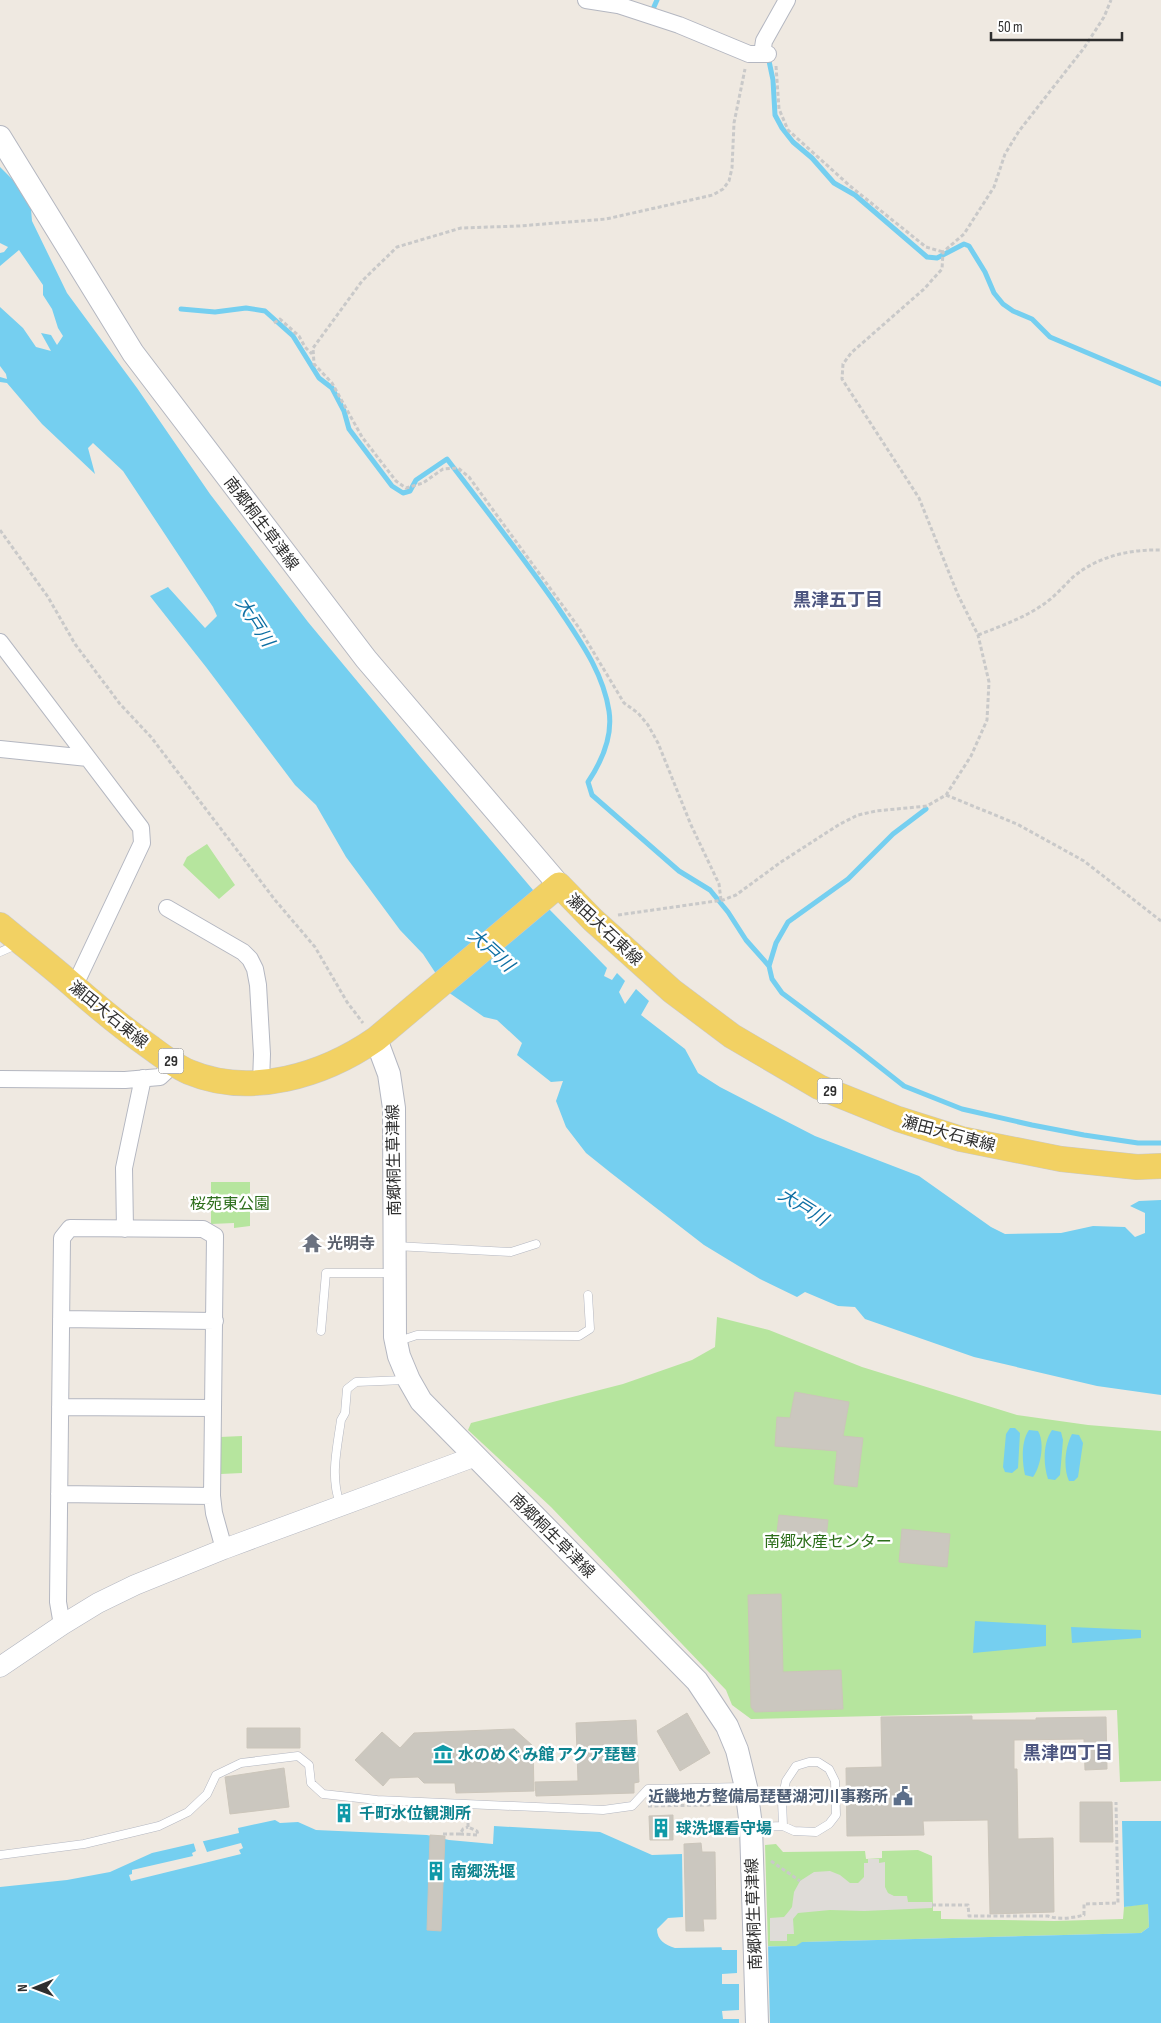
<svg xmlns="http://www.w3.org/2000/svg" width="1161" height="2023" viewBox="0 0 1161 2023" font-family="'Sofia Sans Condensed','Noto Sans JP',sans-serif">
	<rect width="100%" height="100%" fill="#efe9e1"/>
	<path fill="#b6e59e" d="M207 844 235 885 219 899 183 865 187 857Z
		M211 1182H250V1226L234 1228V1223L211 1224Z
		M717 1317 769 1330 862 1367 1017 1415 1088 1425 1161 1431V1781L1120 1782 1117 1710 751 1719 732 1705 726 1690 551 1507 468 1430 471 1423 623 1384 692 1360 715 1347Z
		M242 1436V1473L221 1474 220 1437Z
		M776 1844 783 1852 865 1851 866 1859 882 1858V1851L918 1850 932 1856 933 1911H941V1919L1054 1921 1123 1919 1124 1907 1148 1903 1149 1927 1141 1933 803 1942 796 1947 768 1946 765 1845Z"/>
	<path fill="#dfdcd8" d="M868 1859H879V1863L885 1862V1887L888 1893 894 1896H907L908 1902H932V1908L864 1911 830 1910 798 1913 793 1919 794 1934H787V1941H770V1918L784 1917 789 1911 792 1907 794 1892 800 1881 814 1872 830 1871 840 1875 850 1883H858L864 1877V1863H868Z"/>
	<path fill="#75cff0" d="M0 167 30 197 32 221 67 293 137 388 210 494 308 622 421 758 550 910 607 968 604 976 612 980 617 973 625 981 619 992 625 1004 636 989 649 1001 641 1015 685 1049 698 1073 720 1087 815 1136 919 1176 991 1227 1005 1234 1061 1233 1093 1226 1125 1227 1135 1237 1145 1233V1213L1130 1206 1139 1201 1161 1200V1395L1097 1386 974 1357 865 1319 855 1307 838 1306 805 1292 797 1297 760 1279 704 1245 611 1173 586 1153 566 1127 556 1101 563 1081 551 1082 517 1055 522 1043 497 1020 484 1017 448 992 423 954 400 930 346 857 316 805 295 785 206 667 150 596 168 587 205 628 217 616 213 607 123 471 93 443 88 448 95 474 42 424 7 383 0 382V377L7 379 6 374 0 366V307L23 328 36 347 51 351 41 333 51 335 57 345 63 336 58 328 52 309 43 295V285L19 250 0 266V253L4 252 8 247 0 243Z
		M1010 1428H1015L1020 1433 1018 1468 1012 1473 1005 1472 1003 1467 1006 1434Z
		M1029 1430 1038 1431C1045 1442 1041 1466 1033 1477L1025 1475C1022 1462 1021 1441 1029 1430Z
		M1052 1430 1061 1432 1063 1440 1060 1475 1055 1480 1048 1479C1043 1464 1043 1443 1052 1430Z
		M1072 1434 1079 1435 1083 1443 1078 1477 1074 1481H1069C1063 1468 1065 1447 1072 1434Z
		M975 1621 1046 1625V1646L973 1653Z
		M1071 1627 1141 1630V1638L1072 1643Z
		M275 1820 280 1823 298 1822 316 1830 427 1835 449 1840 493 1844 494 1826 600 1832 652 1855 682 1854 683 1917 668 1918 657 1929C657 1940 665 1945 675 1948L796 1946 802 1942 1141 1933 1149 1927 1148 1904 1124 1907 1122 1821H1161V2023H0V1887L67 1880 110 1872 152 1853 239 1833 238 1828Z"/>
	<path fill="#efe9e1" d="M202 1839 207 1852 241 1843 243 1848 239 1850 241 1854 131 1881 129 1875 132 1874V1870L193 1856 192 1853 196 1851 193 1841Z
		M768 1944 770 2023H739V2019H723L722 2011 739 2010V1984H722V1974L737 1973V1950H722L721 1945Z"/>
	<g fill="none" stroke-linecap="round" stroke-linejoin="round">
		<path stroke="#75cff0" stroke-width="5" d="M656 11 653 9 657 0
			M764 57 769 61 773 80 775 115 782 128 793 142 812 158 834 183 855 195 927 257 937 258 964 244 969 246 985 272 994 293 1003 304 1013 311 1032 319 1050 337 1161 384
			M181 309 215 312 246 308 265 311 293 336 319 378 332 388 344 411 349 429 392 486 403 493 410 491 416 480 447 459C485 509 524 558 559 609 580 641 603 672 609 711 613 737 602 761 588 782L592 795 679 871 710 890 728 912 746 940 769 966 772 979 782 993 857 1049 904 1086 962 1109 1032 1125 1084 1135 1138 1143H1161
			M769 966 776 943 788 922 848 879 893 834 926 809"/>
	</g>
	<path fill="#cbc7bf" stroke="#cbc5ba" d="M795 1392 849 1402 843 1436 863 1438 857 1487 834 1484 837 1451 775 1446 777 1417 790 1418Z
		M779 1515 828 1520 825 1547 776 1542Z
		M902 1529 950 1534 947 1567 899 1562Z
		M781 1594 783 1672 841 1670 843 1709 755 1712 751 1707 748 1595Z
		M687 1713 710 1753 680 1771 657 1731Z
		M972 1716V1720H1036V1718L1106 1717 1107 1769 1085 1770 1084 1739 1014 1740V1769H1017L1018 1839 1053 1838 1054 1912 990 1914 988 1820 923 1821 924 1835 847 1836 846 1768 882 1767 881 1717Z
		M636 1720 639 1782 634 1783V1793L536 1796 535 1782 578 1781 576 1723Z
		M247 1728H300V1748H247Z
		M514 1729 533 1746 534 1791 456 1793 455 1783H424L418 1777 390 1778 383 1786 355 1760 382 1732 400 1748 414 1733Z
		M284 1768 289 1807 230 1814 225 1777Z
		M1080 1802H1112L1113 1842H1080Z
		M673 1815V1840H650L649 1816Z
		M430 1835 445 1836 441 1931 427 1930Z
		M701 1843 702 1852H715L716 1919H703L704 1931H686L684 1844Z"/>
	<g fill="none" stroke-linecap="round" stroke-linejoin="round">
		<defs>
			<path id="service" d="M0 952 16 945
				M395 1246 511 1252 536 1244
				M321 1331 326 1273H393
				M399 1341 417 1335 579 1336 590 1329 588 1295
				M340 1504C330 1476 337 1449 341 1420L345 1413 347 1389 356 1382 405 1380
				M753 1827 783 1826 794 1831 816 1832 829 1824 836 1815 835 1781 829 1769 818 1762H809L796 1766 786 1781 782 1800 783 1826
				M0 1855 84 1844 159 1826 188 1812 207 1794 216 1775 241 1763 298 1756 309 1765 311 1783 323 1794 377 1800 603 1810 632 1806 648 1789 743 1787"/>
			<path id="minor" d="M586 0 618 5 679 25 749 54H768
				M762 54 764 41 787 0
				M0 642 141 828 142 843 74 987
				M0 749 88 758
				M167 908 243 952 250 959 255 969 258 985 262 1054 261 1082
				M0 1079 125 1080 160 1077 174 1064
				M125 1229 124 1168 143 1078
				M61 1319 215 1321
				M60 1407 213 1408
				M59 1494 212 1496
				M62 1625 58 1602 62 1238 70 1228 203 1229 215 1236 212 1496 214 1513 224 1549"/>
			<path id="tertiary" d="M0 1667 62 1625 98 1603 135 1585 224 1549 476 1456"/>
			<path id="secondary" d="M0 137 133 353 366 659 559 885
				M376 1039 389 1074 394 1108 395 1337 399 1356 409 1380 421 1401 697 1681 727 1726 737 1750 746 1787 751 1826 757 2023"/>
			<path id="primary" d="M0 925C25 946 51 966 76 988 100 1009 124 1029 150 1047 162 1056 175 1066 189 1072 251 1098 324 1075 376 1039L559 885 593 920 672 991 732 1036 819 1087 898 1119 961 1139 1061 1159 1137 1167 1161 1166"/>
		</defs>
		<use href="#service" stroke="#b4b7c1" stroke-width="9"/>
		<use href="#minor" stroke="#b4b7c1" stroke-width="18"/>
		<use href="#tertiary" stroke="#b4b7c1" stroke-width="21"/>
		<use href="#secondary" stroke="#b4b7c1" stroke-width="24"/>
		<use href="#primary" stroke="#c9c9c9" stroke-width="26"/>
		<path stroke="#c9c9c9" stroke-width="3" stroke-dasharray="4 2.5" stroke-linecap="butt" d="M776 66 779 109 788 130 850 186 926 247 943 252
			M274 323 280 319 299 336 305 347 312 354
			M0 530 48 597 75 644 120 704 151 737 275 900 315 947 347 1002 363 1023
			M978 635C1001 626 1024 618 1044 604 1054 597 1063 587 1072 578 1096 557 1129 549 1161 550
			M946 795 1017 824 1084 861 1161 921
			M721 900 719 884 691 825 658 743 648 725 638 713 624 703 579 628 469 477 458 468 443 469 423 483 406 488 396 481 362 437 332 383 314 364 313 348 362 281 397 247 461 228 519 226 606 219 713 195 723 189 729 181 732 168 734 123 745 69
			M618 915 723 900 736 895 781 862 840 824 858 815 876 811 927 806 946 795 971 756 987 720 989 682 978 635 958 595 919 498 842 379 843 364 851 353 924 289 942 269 943 252 964 234 994 187 1005 154 1019 131 1084 48 1104 17 1111 0
			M648 1806 708 1805 729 1802
			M468 1827V1815
			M443 1834H460L463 1829 468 1827
			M460 1834 478 1835 477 1831 468 1827
			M771 1861 800 1881
			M932 1905H968L969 1916H1048C1060 1920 1072 1918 1084 1915V1904L1118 1903 1116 1802"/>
		<use href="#service" stroke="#fff" stroke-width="8"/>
		<use href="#minor" stroke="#fff" stroke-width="16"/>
		<use href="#tertiary" stroke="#fff" stroke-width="20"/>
		<use href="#secondary" stroke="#fff" stroke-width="22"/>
		<use href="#primary" stroke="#f2d163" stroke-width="25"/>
	</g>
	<defs>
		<symbol id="temple-bare" viewBox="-9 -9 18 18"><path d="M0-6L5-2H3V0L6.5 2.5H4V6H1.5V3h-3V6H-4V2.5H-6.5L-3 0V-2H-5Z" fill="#6b7280" stroke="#fff" stroke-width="2.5" paint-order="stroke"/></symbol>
		<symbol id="museum-bare" viewBox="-9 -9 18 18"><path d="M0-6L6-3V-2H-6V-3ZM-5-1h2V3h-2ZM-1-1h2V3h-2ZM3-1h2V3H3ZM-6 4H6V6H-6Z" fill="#0f9aa8" stroke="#fff" stroke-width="2.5" paint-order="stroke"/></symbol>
		<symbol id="civic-bare" viewBox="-9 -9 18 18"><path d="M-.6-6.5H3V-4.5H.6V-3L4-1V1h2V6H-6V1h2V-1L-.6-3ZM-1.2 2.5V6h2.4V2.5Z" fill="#5c6f8a" stroke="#fff" stroke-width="2.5" paint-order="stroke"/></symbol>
		<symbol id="building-bare" viewBox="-9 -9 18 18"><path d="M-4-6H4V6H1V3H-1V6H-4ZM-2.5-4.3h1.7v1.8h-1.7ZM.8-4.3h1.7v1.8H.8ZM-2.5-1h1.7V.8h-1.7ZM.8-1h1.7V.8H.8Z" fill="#0f9aa8" stroke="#fff" stroke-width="2.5" paint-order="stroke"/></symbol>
	</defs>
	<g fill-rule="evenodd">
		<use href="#temple-bare" x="298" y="1229" width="28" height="28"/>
		<use href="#museum-bare" x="429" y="1740" width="28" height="28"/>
		<use href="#civic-bare" x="889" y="1782" width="28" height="28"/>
		<use href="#building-bare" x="330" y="1799" width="28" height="28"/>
		<use href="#building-bare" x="647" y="1814" width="28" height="28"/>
		<use href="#building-bare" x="422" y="1857" width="28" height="28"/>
	</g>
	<g text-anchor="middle" stroke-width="5" stroke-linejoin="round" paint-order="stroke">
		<g fill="#fff" stroke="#6d6d6d" stroke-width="1">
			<rect x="158.5" y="1048.5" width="25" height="25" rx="4"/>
			<rect x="817.5" y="1078.5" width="25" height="25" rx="4"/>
		</g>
		<g font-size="15" font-weight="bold" fill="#2e2e2e">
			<text x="171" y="1066">29</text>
			<text x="830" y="1096">29</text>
		</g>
		<g font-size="16" fill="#2e2e2e" stroke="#fff">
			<text transform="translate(262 523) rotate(53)" y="6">南郷桐生草津線</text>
			<text transform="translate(605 929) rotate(43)" y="6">瀬田大石東線</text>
			<text transform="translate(109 1014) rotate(39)" y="6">瀬田大石東線</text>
			<text transform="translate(949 1133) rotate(15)" y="6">瀬田大石東線</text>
			<text transform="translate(393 1160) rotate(-91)" y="6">南郷桐生草津線</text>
			<text transform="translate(553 1535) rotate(45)" y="6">南郷桐生草津線</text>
			<text transform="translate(753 1914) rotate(-92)" y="6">南郷桐生草津線</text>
		</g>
		<g font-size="16" fill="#2c6e1b" stroke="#fff">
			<text x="230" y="1209">桜苑東公園</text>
			<text x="828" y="1547">南郷水産センター</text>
		</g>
		<g font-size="16" font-weight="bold" fill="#5b616d" stroke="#fff" text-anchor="start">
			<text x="327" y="1249">光明寺</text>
		</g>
		<g font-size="16" font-weight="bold" fill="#0d838f" stroke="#fff" text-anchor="start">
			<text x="458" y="1760">水のめぐみ館 アクア琵琶</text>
			<text x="359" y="1819">千町水位観測所</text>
			<text x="676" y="1834">球洗堰看守場</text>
			<text x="451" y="1877">南郷洗堰</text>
		</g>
		<g font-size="16" font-weight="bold" fill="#4e5e75" stroke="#fff" text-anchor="end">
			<text x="888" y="1802">近畿地方整備局琵琶湖河川事務所</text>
		</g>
		<g font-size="18" font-weight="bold" fill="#4d5680" stroke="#fff">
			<text x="838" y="606">黒津五丁目</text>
			<text x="1068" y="1759">黒津四丁目</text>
		</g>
		<g font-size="18" font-style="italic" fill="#0d6fa3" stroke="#fff">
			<text transform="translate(255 622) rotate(57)" y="6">大戸川</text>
			<text transform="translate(491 950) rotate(42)" y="6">大戸川</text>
			<text transform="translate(803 1207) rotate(32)" y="6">大戸川</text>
		</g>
	</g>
	<g transform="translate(35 1988) rotate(269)" stroke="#ffffff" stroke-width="4" paint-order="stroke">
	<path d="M0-4L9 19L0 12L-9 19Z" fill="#2e2e2e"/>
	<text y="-8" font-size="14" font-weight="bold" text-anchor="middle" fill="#2e2e2e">N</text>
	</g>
	<path d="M991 32v8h131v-8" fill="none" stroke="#2e2e2e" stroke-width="2.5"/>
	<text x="998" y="32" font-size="15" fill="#2e2e2e" stroke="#ffffff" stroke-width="4" paint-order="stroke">50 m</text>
</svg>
